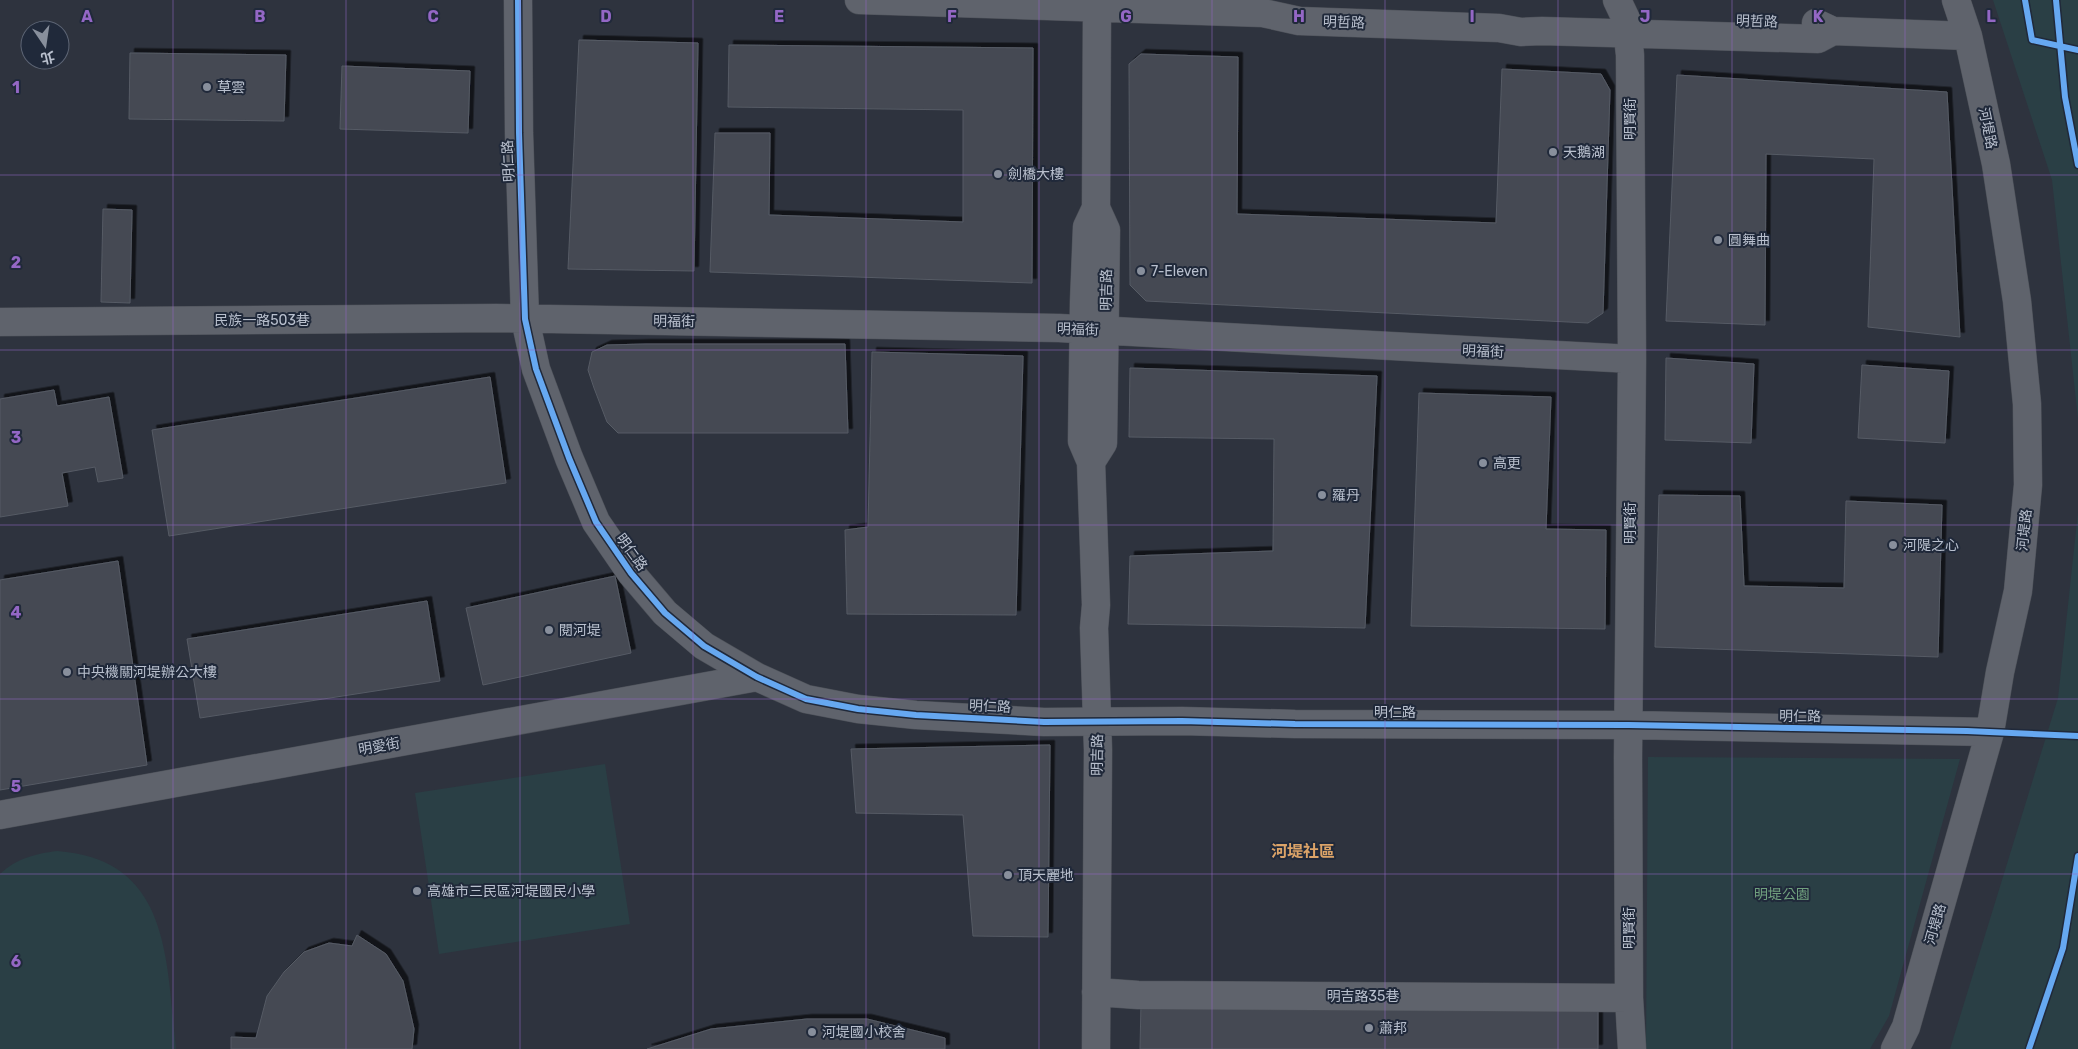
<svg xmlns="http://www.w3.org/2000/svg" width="2078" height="1049" viewBox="0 0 2078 1049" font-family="Rubik,'Noto Sans TC',sans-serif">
	<defs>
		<filter id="shadow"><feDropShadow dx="4.5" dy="-4.5" stdDeviation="0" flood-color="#0009"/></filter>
	</defs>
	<rect width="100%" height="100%" fill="#2e333e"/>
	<path fill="#2a3f45" d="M1993 0H2078V419L2052 180Z
		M2078 512V1049H1950L2058 698Z
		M1648 757 1960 759 1889 1016 1870 1049H1646Z
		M605 764 630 924 439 954 415 793Z
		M57 851C172 859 166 962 176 1049H0V874C17 858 35 854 57 851Z"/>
	<path fill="#444952" stroke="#565b65" filter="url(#shadow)" d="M579 40 698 43 694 271 568 269Z
		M729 45 1033 48 1032 283 710 272 715 133H770L769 215 963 222V110L728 107Z
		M130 53 286 55 284 121 129 119Z
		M1141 54 1238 57 1237 214 1496 223 1502 69 1601 74 1610 90 1603 313 1588 323 1146 301 1130 285 1129 64Z
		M342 66 470 71 468 133 340 129Z
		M1677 75 1947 92 1960 337 1868 327 1874 159 1766 154 1765 325 1666 321Z
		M103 209 132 210 130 303 101 302Z
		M646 344H845L848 433H618L607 422 594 388 588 370 592 352 607 345Z
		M872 352 1023 356 1016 615 847 614 845 530 868 527Z
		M1666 358 1754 364 1751 443 1665 440Z
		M1862 365 1949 371 1945 443 1858 438Z
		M1130 368 1377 376 1365 628 1128 624 1130 556 1273 551 1274 439 1129 437Z
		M490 377 506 483 169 536 152 430Z
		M54 390 57 406 109 397 123 478 98 482 95 467 62 473 68 506 0 517V399Z
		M1419 393 1551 397 1546 529 1606 530 1605 629 1411 626Z
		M1659 495 1740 496 1744 586 1844 588 1846 501 1942 505 1938 657 1655 647Z
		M118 561 147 765 0 790V580Z
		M615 576 631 653 483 685 466 608Z
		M427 601 440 681 200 718 187 639Z
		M1050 745 1048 937 973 936 963 815 856 813 851 749Z
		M357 935 386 954 403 981 414 1029 412 1049H231V1037L256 1038 267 996 284 972 304 952 329 943 352 946Z
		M1141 1004 1598 1008V1049H1140Z
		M807 1019H867L945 1038V1049H647L711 1029Z"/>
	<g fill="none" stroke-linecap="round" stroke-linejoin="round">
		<defs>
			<path id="minor" d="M518 0 519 133 525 319 536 369 569 458 596 522 631 573 665 613 704 646 757 677 806 699 858 709 916 715 1044 722 1182 721 1295 724 1629 725 1990 732
				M859 0 1263 13 1299 21 1499 28 1521 32 1542 31 1818 39 1833 31
				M1617 0 1626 19 1630 55 1632 359 1628 757 1629 998 1632 1049
				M1816 23 1833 31 1968 36
				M0 322 496 318 1059 328 1632 359
				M1091 462 1103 443 1106 230 1096 208
				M0 815 757 677
				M1096 992 1138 995 1629 998
				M1096 1049 1098 750 1094 628 1096 605 1091 462 1082 441 1084 302 1087 227 1096 208 1097 7
				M1895 1049 1906 1027 1990 732 2000 672 2018 591 2028 485 2027 404 2017 301 1996 164 1968 36 1956 0"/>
		</defs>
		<use href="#minor" stroke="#4c5058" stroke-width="29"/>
		<use href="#minor" stroke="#5f636c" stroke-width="28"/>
		<defs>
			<path id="cycleway" d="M518 0 519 133 525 319 536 369 569 458 596 522 631 573 665 613 704 646 757 677 806 699 858 709 916 715 1044 722 1182 721 1295 724 1629 725 1967 731 2078 736
				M2025 0 2032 40 2078 50
				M2056 0 2065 97 2078 165
				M2029 1049 2063 948 2078 856"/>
		</defs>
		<use href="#cycleway" stroke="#20293a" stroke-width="9"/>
		<use href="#cycleway" stroke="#66a8f1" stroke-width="6"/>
	</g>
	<path fill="none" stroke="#9467c5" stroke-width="1" stroke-opacity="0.55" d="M173 0V1049M346 0V1049M520 0V1049M693 0V1049M866 0V1049M1039 0V1049M1212 0V1049M1385 0V1049M1558 0V1049M1732 0V1049M1905 0V1049M0 175H2078M0 350H2078M0 525H2078M0 699H2078M0 874H2078"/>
	<g fill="#888f9c" stroke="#20293a" stroke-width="2">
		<circle cx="207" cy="87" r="5"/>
		<circle cx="1553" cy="152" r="5"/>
		<circle cx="998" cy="174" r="5"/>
		<circle cx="1718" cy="240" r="5"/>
		<circle cx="1141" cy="271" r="5"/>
		<circle cx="1483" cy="463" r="5"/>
		<circle cx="1322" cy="495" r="5"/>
		<circle cx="1893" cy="545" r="5"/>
		<circle cx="549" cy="630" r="5"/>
		<circle cx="67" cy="672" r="5"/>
		<circle cx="1008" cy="875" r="5"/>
		<circle cx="417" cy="891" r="5"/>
		<circle cx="1369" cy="1028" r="5"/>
		<circle cx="812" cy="1032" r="5"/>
	</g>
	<g text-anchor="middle" stroke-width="4" stroke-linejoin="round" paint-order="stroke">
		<g font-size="14" fill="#b9c0ce" stroke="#20293a">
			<text transform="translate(1757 21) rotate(2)" y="5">明哲路</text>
			<text transform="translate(1344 22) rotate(2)" y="5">明哲路</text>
			<text transform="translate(1630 119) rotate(-90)" y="5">明賢街</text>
			<text transform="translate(1988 128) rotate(78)" y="5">河堤路</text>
			<text transform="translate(508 161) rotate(-93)" y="5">明仁路</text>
			<text transform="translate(1106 290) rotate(-89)" y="5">明吉路</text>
			<text x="262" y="325">民族一路503巷</text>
			<text transform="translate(674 321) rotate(1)" y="5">明福街</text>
			<text transform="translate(1078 329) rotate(2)" y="5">明福街</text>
			<text transform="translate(1483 351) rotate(3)" y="5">明福街</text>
			<text transform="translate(1630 523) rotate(-90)" y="5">明賢街</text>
			<text transform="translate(2024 530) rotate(-84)" y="5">河堤路</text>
			<text transform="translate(632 552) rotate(54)" y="5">明仁路</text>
			<text transform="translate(990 706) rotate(3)" y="5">明仁路</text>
			<text x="1395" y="717">明仁路</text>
			<text transform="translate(1800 716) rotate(1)" y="5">明仁路</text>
			<text transform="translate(379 746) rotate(-10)" y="5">明愛街</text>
			<text transform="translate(1097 755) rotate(-89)" y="5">明吉路</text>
			<text transform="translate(1935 924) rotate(-74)" y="5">河堤路</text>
			<text transform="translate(1629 928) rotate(-90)" y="5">明賢街</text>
			<text x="1363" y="1001">明吉路35巷</text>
		</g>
		<g font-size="14" fill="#b9c0ce" stroke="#20293a" text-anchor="start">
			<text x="217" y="92">草雲</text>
			<text x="1563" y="157">天鵝湖</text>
			<text x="1008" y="179">劍橋大樓</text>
			<text x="1728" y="245">圓舞曲</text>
			<text x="1151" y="276">7-Eleven</text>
			<text x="1493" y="468">高更</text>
			<text x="1332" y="500">羅丹</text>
			<text x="1903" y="550">河隄之心</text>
			<text x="559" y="635">閱河堤</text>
			<text x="77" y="677">中央機關河堤辦公大樓</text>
			<text x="1018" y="880">頂天麗地</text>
			<text x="427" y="896">高雄市三民區河堤國民小學</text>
			<text x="1379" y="1033">蕭邦</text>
			<text x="822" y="1037">河堤國小校舍</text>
		</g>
		<g font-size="14" fill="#70a07e" stroke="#20293a">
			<text x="1782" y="899">明堤公園</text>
		</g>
		<g font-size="16" font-weight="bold" fill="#dba368" stroke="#20293a">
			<text x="1303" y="857">河堤社區</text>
		</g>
	</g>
	<g font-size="16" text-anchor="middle" font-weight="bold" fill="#9467c5" stroke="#20293a" stroke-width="4" stroke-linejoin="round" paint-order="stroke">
		<text x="87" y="22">A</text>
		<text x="260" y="22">B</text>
		<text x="433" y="22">C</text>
		<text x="606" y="22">D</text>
		<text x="779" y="22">E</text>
		<text x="952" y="22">F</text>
		<text x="1126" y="22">G</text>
		<text x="1299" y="22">H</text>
		<text x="1472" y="22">I</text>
		<text x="1645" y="22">J</text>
		<text x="1818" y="22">K</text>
		<text x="1991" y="22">L</text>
		<text x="16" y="93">1</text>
		<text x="16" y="268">2</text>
		<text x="16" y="443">3</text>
		<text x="16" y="618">4</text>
		<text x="16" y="792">5</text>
		<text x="16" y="967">6</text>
	</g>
	<g transform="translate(45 45) rotate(167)"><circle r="24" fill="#20293a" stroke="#5d6575"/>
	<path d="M0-4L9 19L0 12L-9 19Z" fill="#888f9c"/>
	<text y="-8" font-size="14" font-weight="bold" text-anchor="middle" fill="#b9c0ce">北</text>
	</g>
</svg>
